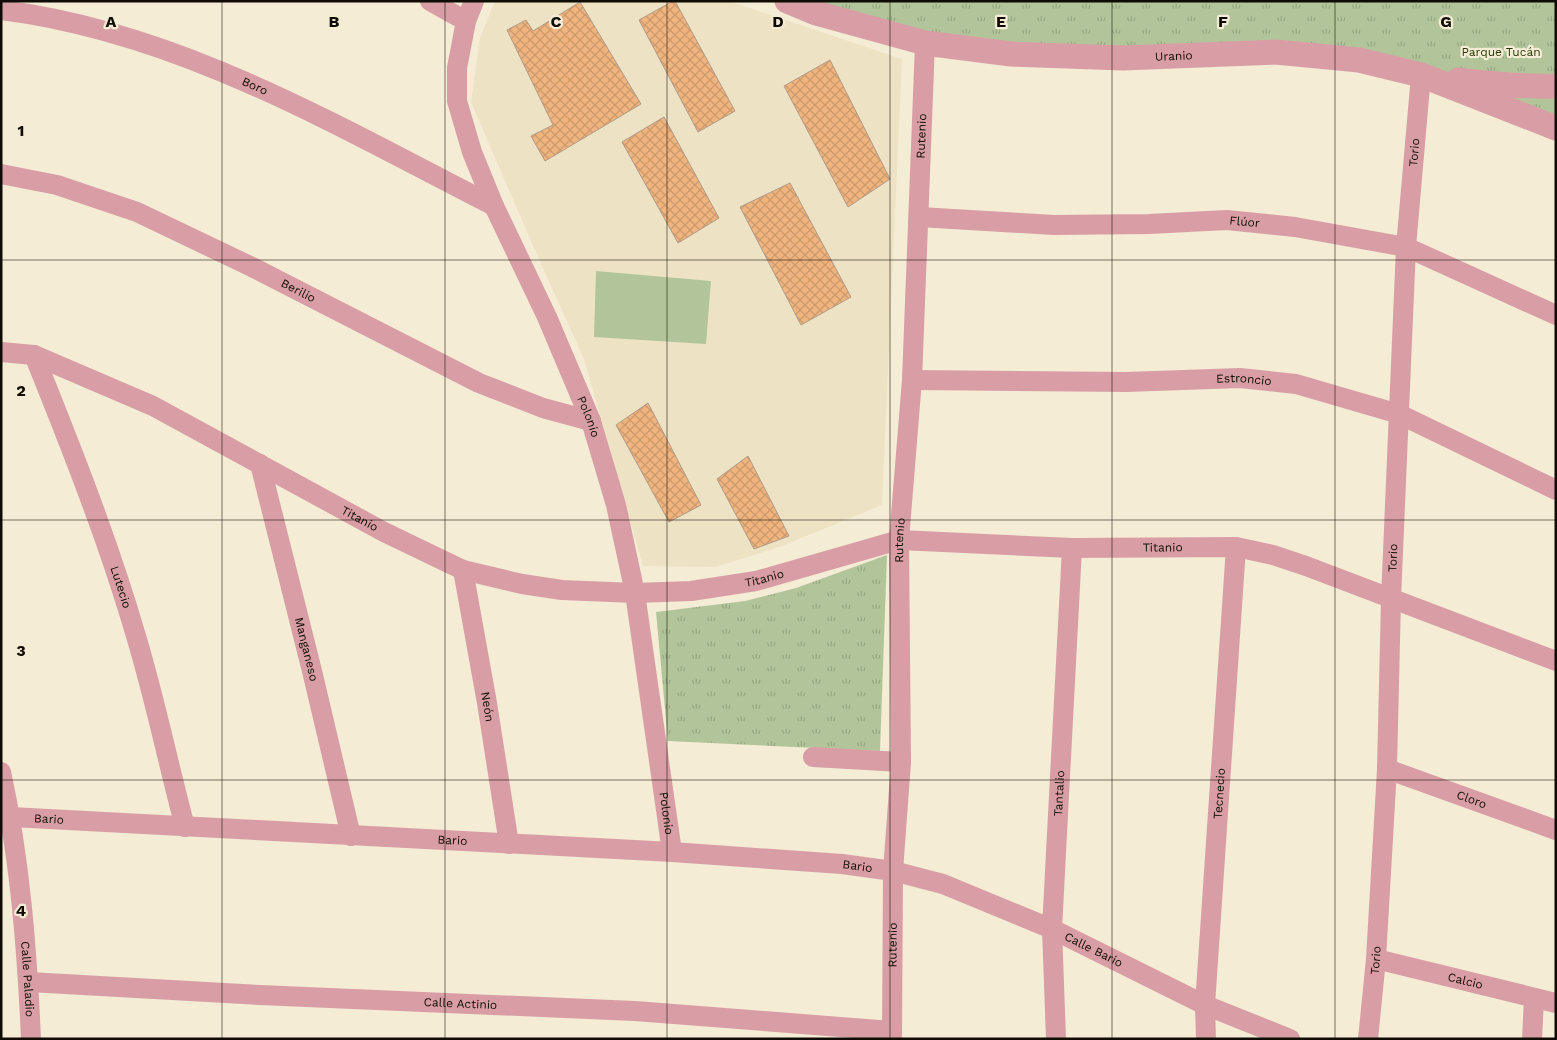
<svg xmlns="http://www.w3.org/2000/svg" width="1557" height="1040" viewBox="0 0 1557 1040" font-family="'Work Sans',sans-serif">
	<defs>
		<pattern id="park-tufts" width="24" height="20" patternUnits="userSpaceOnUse" patternTransform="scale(1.25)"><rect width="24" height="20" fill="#b2c59a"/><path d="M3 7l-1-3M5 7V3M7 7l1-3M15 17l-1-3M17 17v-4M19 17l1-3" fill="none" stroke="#98a883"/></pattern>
		<pattern id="building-cross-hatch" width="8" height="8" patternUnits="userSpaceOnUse" patternTransform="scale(1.25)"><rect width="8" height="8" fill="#f0b47f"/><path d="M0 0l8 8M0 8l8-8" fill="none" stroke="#cd9a6c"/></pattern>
	</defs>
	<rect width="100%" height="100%" fill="#f4ecd5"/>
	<path fill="#ede3c4" d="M495 1H729L902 59 882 505 782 546 715 567 643 566 584 359 534 248 471 102 480 38Z"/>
	<path fill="#b2c59a" d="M596 271 711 281 706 344 594 337Z"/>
	<path fill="url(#park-tufts)" d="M787 1H1556V128L1359 60 1011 54Z
		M887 555 880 751 668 741 656 612 745 601 796 588Z"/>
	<path fill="url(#building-cross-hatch)" stroke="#ae9b8b" d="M673 1H675L735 111 698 132 639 20Z
		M580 2 641 104 545 161 531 136 553 125 507 30 526 20 533 31Z
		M830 60 890 179 848 207 784 86Z
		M664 117 719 218 678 243 622 142Z
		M790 183 851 297 801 325 740 207Z
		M648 403 701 505 669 522 616 425Z
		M748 456 789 536 754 549 717 479Z"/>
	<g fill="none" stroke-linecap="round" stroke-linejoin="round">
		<g stroke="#d99ea5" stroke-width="20">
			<path d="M430 1 466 21"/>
			<path id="s1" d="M474 1 466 21 457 68V101L472 152 494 206 547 317 591 421 616 505 635 593 672 852"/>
			<path id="s2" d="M1 10C179 32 337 126 494 206"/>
			<path id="s3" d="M1 174 57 185 137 212 252 267 479 383 543 408 591 421"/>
			<path id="s4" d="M919 217 1054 225 1149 224 1227 220 1295 227 1406 247 1556 315"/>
			<path id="s5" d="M1 352 34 355 153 406 384 532 463 570 522 584 562 590 635 593 691 591 756 581 899 540 1072 548 1236 547 1273 555 1306 566 1556 661"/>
			<path id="s6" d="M34 355C71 447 108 540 136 636 155 699 168 763 185 827"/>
			<path id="s7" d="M912 380 1126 382 1240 378 1296 384 1399 414 1556 490"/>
			<path id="s8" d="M260 464 312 671 351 836"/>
			<path id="s9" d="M463 570 487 703 509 844"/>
			<path d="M813 757 901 762"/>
			<path id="s10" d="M1387 769 1556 830"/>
			<path id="s11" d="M1 772C20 859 27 949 31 1039"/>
			<path id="s12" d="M11 817 672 852 842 864 893 871 943 884 1052 929 1205 1005 1290 1039"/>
			<path id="s13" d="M1376 959 1556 1003"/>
			<path id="s14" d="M29 982 260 995 635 1011 892 1031"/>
			<path id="s15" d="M892 1039 893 871 901 762 899 540 912 380 925 43"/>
			<path id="s16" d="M1056 1039 1052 929 1072 548"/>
			<path id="s17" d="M1206 1039 1205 1005 1236 547"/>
			<path id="s18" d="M1368 1039 1376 959 1387 769 1391 599 1406 247 1421 75"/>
			<path d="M1532 1039 1534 998"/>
		</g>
		<g stroke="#d99ea5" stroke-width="25">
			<path id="s19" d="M787 1 816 13 925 43 1011 54 1123 58 1276 52 1359 60 1421 75 1556 128"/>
			<path d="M1458 80C1490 84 1523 87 1556 86"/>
		</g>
	</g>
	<path fill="none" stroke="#0f0c05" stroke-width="1" stroke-opacity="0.55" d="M222 1V1039M445 1V1039M667 1V1039M890 1V1039M1112 1V1039M1335 1V1039M1 260H1556M1 520H1556M1 780H1556"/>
	<g text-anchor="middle" stroke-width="4.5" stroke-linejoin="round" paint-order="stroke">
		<g font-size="12" fill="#283906" stroke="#f4ecd5">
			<text x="1501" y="56">Parque Tucán</text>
		</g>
		<g font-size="12" fill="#0f0c05" stroke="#f4ecd5">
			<text dy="4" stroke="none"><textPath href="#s19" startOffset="394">Uranio</textPath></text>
			<text dy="4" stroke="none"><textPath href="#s2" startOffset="266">Boro</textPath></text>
			<text dy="4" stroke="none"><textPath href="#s15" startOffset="904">Rutenio</textPath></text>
			<text dy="4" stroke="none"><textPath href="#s18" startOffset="888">Torio</textPath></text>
			<text dy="4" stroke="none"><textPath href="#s4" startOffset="326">Flúor</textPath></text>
			<text dy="4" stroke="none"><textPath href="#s3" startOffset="321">Berilio</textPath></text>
			<text dy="4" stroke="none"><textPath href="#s7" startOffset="332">Estroncio</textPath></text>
			<text dy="4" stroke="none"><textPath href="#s1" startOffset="445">Polonio</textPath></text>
			<text dy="4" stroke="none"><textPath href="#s5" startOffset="398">Titanio</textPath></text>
			<text dy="4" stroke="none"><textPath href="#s15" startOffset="499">Rutenio</textPath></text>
			<text dy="4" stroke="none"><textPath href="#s5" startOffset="1222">Titanio</textPath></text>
			<text dy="4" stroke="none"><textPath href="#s18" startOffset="482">Torio</textPath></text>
			<text dy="4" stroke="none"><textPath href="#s5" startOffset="818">Titanio</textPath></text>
			<text dy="4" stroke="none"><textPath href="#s6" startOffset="248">Lutecio</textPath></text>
			<text dy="4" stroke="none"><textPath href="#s8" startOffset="191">Manganeso</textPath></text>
			<text dy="4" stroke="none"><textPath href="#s9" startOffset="139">Neón</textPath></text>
			<text dy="4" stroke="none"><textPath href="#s16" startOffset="246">Tantalio</textPath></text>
			<text dy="4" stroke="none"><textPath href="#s17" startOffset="246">Tecnecio</textPath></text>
			<text dy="4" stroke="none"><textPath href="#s10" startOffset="90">Cloro</textPath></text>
			<text dy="4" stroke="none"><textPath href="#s1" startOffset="850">Polonio</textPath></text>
			<text dy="4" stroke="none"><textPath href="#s12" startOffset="38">Bario</textPath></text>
			<text dy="4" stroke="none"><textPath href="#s12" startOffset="442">Bario</textPath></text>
			<text dy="4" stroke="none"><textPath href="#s12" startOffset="848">Bario</textPath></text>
			<text dy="4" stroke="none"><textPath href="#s15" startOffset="94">Rutenio</textPath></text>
			<text dy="4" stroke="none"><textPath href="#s12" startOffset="1100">Calle Bario</textPath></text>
			<text dy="4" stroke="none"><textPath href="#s18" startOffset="79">Torio</textPath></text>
			<text dy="4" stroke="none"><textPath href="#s11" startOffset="209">Calle Paladio</textPath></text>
			<text dy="4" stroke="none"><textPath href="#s13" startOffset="92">Calcio</textPath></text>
			<text dy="4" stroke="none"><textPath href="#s14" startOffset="432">Calle Actinio</textPath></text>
		</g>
	</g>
	<g font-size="16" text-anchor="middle" font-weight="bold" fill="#0f0c05" stroke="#f4ecd5" stroke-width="4.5" stroke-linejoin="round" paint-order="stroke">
		<text x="111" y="27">A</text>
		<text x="334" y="27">B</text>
		<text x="556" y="27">C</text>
		<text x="778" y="27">D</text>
		<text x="1001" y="27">E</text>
		<text x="1223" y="27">F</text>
		<text x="1446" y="27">G</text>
		<text x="21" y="136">1</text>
		<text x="21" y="396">2</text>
		<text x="21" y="656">3</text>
		<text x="21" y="916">4</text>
	</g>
	<rect width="1557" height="1040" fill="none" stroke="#0f0c05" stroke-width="5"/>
</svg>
